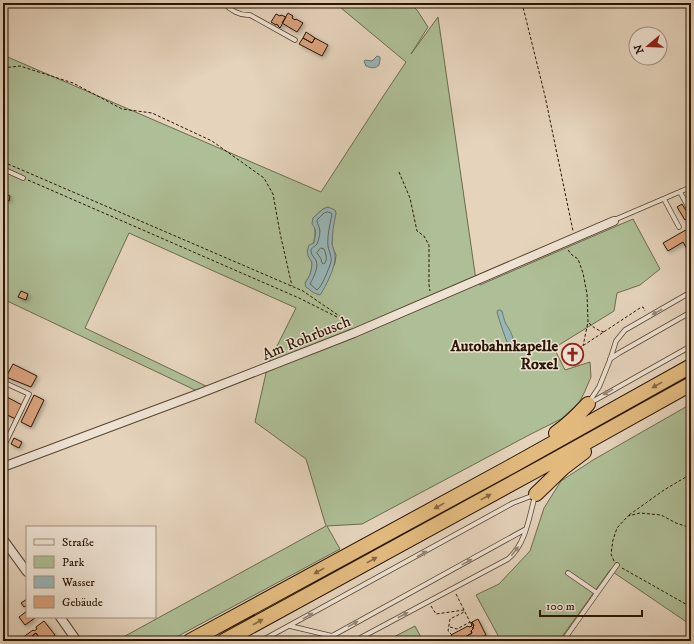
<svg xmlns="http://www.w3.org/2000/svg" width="694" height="644" viewBox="0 0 694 644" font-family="'IM FELL DW Pica',serif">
	<defs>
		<filter id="shadow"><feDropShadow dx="2" dy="2" stdDeviation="2" flood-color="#0004"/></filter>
	</defs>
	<rect width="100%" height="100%" fill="#e5d3bc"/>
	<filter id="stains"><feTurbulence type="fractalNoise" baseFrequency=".005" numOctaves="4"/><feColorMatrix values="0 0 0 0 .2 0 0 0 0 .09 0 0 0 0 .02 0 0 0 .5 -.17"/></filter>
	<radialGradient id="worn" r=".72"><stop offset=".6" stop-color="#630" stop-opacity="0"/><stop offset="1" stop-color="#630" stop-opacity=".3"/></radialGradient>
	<path fill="#aebe96" stroke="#6c6a4c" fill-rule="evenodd" d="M335 3H410L417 10 428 27 411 54 438 17 476 280 480 285 633 219 660 269 640 285 617 293 614 311 554 348 565 370 590 362 591 377 585 391 579 403 561 419 531 434 362 524 327 526 340 549 169 641H116L326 526 306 459 255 422 268 364 296 308 129 233 85 328 208 387 197 391 3 299V187L8 176 3 174V55L321 192 384 95 406 62ZM328 207 336 213 332 231V246L336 255 335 263 321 293 305 283C310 276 312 271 312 262L308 256C315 240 317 235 313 218L323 209Z
		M691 404V625L610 570 559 641H501L476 595 499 584 530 551 544 508 561 481 593 460Z
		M415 626 423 641H386Z"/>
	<path fill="#98b6b8" stroke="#6c766f" d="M377 56 380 57V60L379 65C375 69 371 68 366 66L364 61 365 60 372 61Z
		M328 207 335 210 336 213C334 223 332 233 332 244 333 249 335 252 335 257 336 266 325 288 320 295L314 293 306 287 305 283C310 276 312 271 312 262 307 255 306 253 309 245L314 243C315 235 318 231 312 224L313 218 323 209Z
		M498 310H500L502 311C503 315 504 320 506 324 510 330 515 339 513 346H509L508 345C504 334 500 323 497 312Z"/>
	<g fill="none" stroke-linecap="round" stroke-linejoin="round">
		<path stroke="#60665d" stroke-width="1" d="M328 212 331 213 332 214C330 225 327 235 328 246 329 252 332 256 331 262 329 268 322 287 317 290L310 284C313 278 319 268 316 260 314 257 311 255 311 251 311 247 315 247 317 244 319 239 321 232 319 227 318 224 317 223 317 220L324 213Z
			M321 248 324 249C326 254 328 260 324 264L322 263 321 259 317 253Z"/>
	</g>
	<path fill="#daa27e" stroke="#291502" filter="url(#shadow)" d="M288 13 293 16 292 18 295 20 296 19 303 23 297 32 282 23Z
		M276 14 280 16 281 15 286 17 280 28 278 26V25L276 24V25L271 22Z
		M306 32 315 38 312 43 303 38Z
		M303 38 312 43 315 38 328 45 322 56 299 44Z
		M3 193 10 196 9 201 3 199Z
		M682 204 690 217 685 220 677 207Z
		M691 227V256L683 242 668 251 663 243Z
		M21 291 28 294 26 300 18 297Z
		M572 345 579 357 573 361 566 348Z
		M13 364 37 376 31 387 6 377Z
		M3 395 22 405 16 419 3 413Z
		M34 395 44 400 31 427 21 422Z
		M14 438 22 442 19 448 11 444Z
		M27 599V605L24 607 21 603Z
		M27 611V617H34L35 618 25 625 19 617Z
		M478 619 486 635 484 636 485 638 486 637 488 641H458L472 633 471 631 473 629V627L474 626 472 622Z
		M44 621 55 635 51 638 53 640 52 641H42L36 633 25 641H18L33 630 34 631 37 629 36 627Z
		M472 622 474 626 473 627V629L471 631 472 633 458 641H455L451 635 468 626 469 627 472 626 471 623Z
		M36 633 42 641H25Z"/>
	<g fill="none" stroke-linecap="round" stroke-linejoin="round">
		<defs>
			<path id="service" d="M224 3C230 10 240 16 250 15L295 40
				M3 169 23 178
				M680 192 691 212
				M664 199 679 227
				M614 220 691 187
				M610 359 619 353 691 312
				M3 382 29 394 3 448
				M589 402 599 387 610 360 616 341 625 330 691 292
				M590 403 691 346
				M568 573 597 593
				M290 626 332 636 526 529
				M261 641 513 503 534 495
				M357 641 362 637 508 559C526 544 529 517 535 496
				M563 641 617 565"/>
			<path id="minor" d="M3 467 198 394 354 333 614 221
				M3 539 27 572
				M60 617 77 641"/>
			<path id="motorway" d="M556 433C568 425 578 415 588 404
				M536 494 563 468 584 452
				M190 641 510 467 691 366
				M224 641 542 467 691 384"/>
		</defs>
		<use href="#service" stroke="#584430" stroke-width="5.5"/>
		<use href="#minor" stroke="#584430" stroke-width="10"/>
		<use href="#motorway" stroke="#291502" stroke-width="16"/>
		<path stroke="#291502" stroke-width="1" stroke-dasharray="3 2" stroke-linecap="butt" d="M522 3 545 96 573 231
			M3 68 20 66 73 83 122 109 152 113 212 141 264 178 273 194 280 233 292 286
			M8 164 303 291 351 324
			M399 172 410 198 417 231 424 236 429 245V285L430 291
			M28 180 299 298 347 322
			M568 250 572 255 578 259 583 273 587 294 588 322 583 346
			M589 323C594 328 597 330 604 332
			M575 351 640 308 643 307 645 311
			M629 515 664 490 691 474
			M614 561 611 554 613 540 617 528 628 516 640 513 661 515 676 523 691 528
			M622 568 691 607
			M456 594 472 626
			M431 606 436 614 464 610
			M450 627 457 629 470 622
			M452 635 448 631 450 619 464 612"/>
		<use href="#service" stroke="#eee2d3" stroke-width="4"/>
		<use href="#minor" stroke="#eee2d3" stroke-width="8"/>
		<use href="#motorway" stroke="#e2ba7e" stroke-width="14"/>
	</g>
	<defs><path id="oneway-solid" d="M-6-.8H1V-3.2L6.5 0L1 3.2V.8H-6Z"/></defs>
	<g fill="#958675">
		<use href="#oneway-solid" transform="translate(657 312) rotate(151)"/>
		<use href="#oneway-solid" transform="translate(608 392) rotate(151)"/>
		<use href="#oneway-solid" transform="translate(515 551) rotate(-52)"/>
		<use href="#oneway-solid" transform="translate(422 554) rotate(-29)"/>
		<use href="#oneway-solid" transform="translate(467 562) rotate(-29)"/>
		<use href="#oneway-solid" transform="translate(403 615) rotate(-28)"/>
		<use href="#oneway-solid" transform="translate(308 616) rotate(-29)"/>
		<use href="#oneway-solid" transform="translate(353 624) rotate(-29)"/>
	</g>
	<g fill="#866840">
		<use href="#oneway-solid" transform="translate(657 385) rotate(151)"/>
		<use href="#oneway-solid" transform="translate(486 497) rotate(-29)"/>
		<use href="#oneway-solid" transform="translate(439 506) rotate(151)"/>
		<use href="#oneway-solid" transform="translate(372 560) rotate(-29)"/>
		<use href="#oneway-solid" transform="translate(319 571) rotate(151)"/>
		<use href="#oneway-solid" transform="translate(258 622) rotate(-29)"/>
	</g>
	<defs>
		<symbol id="church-ring" viewBox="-11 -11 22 22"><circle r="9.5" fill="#eee2d3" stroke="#8f2418" stroke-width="1.5"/><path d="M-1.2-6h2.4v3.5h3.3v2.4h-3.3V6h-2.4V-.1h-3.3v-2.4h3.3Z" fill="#8f2418"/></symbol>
	</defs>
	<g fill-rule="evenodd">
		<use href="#church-ring" x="560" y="342" width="25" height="25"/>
	</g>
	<g text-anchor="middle" stroke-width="3" stroke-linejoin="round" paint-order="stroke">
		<g font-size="16" fill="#291502" stroke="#eee2d3">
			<text transform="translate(306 337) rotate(-22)" y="6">Am Rohrbusch</text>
		</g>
		<g font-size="16" font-weight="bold" fill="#291502" stroke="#eee2d3" text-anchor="end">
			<text x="558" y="351">Autobahnkapelle<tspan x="558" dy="18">Roxel</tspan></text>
		</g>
	</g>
	<rect width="694" height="644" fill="none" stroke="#e5d3bc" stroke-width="16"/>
	<rect x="4" y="4" width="686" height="636" fill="none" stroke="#291502" stroke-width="2"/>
	<rect x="8" y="8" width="678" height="628" fill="none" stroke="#291502"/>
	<rect x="26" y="526" width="130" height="92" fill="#eee2d3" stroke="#9f907f"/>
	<rect x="34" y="539" width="20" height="6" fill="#eee2d3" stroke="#9f907f"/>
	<text x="62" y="546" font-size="12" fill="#291502">Straße</text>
	<rect x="34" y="556" width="20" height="12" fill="#aebe96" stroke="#9f907f"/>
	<text x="62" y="566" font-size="12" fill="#291502">Park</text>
	<rect x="34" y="576" width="20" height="12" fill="#98b6b8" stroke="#9f907f"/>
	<text x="62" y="586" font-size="12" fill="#291502">Wasser</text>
	<rect x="34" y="596" width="20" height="12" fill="#daa27e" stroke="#9f907f"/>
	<text x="62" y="606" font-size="12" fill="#291502">Gebäude</text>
	<g transform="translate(648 46) rotate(251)"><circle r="19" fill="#eee2d3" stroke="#9f907f"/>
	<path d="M0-3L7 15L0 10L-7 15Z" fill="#8f2418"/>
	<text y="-6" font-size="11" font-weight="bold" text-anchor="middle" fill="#291502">N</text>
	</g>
	<path d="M540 610v6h102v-6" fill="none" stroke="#291502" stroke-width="2"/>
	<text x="546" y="610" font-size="12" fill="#291502" stroke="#eee2d3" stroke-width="3" paint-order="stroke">100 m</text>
	<rect width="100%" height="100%" filter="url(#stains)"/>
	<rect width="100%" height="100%" fill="url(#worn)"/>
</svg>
